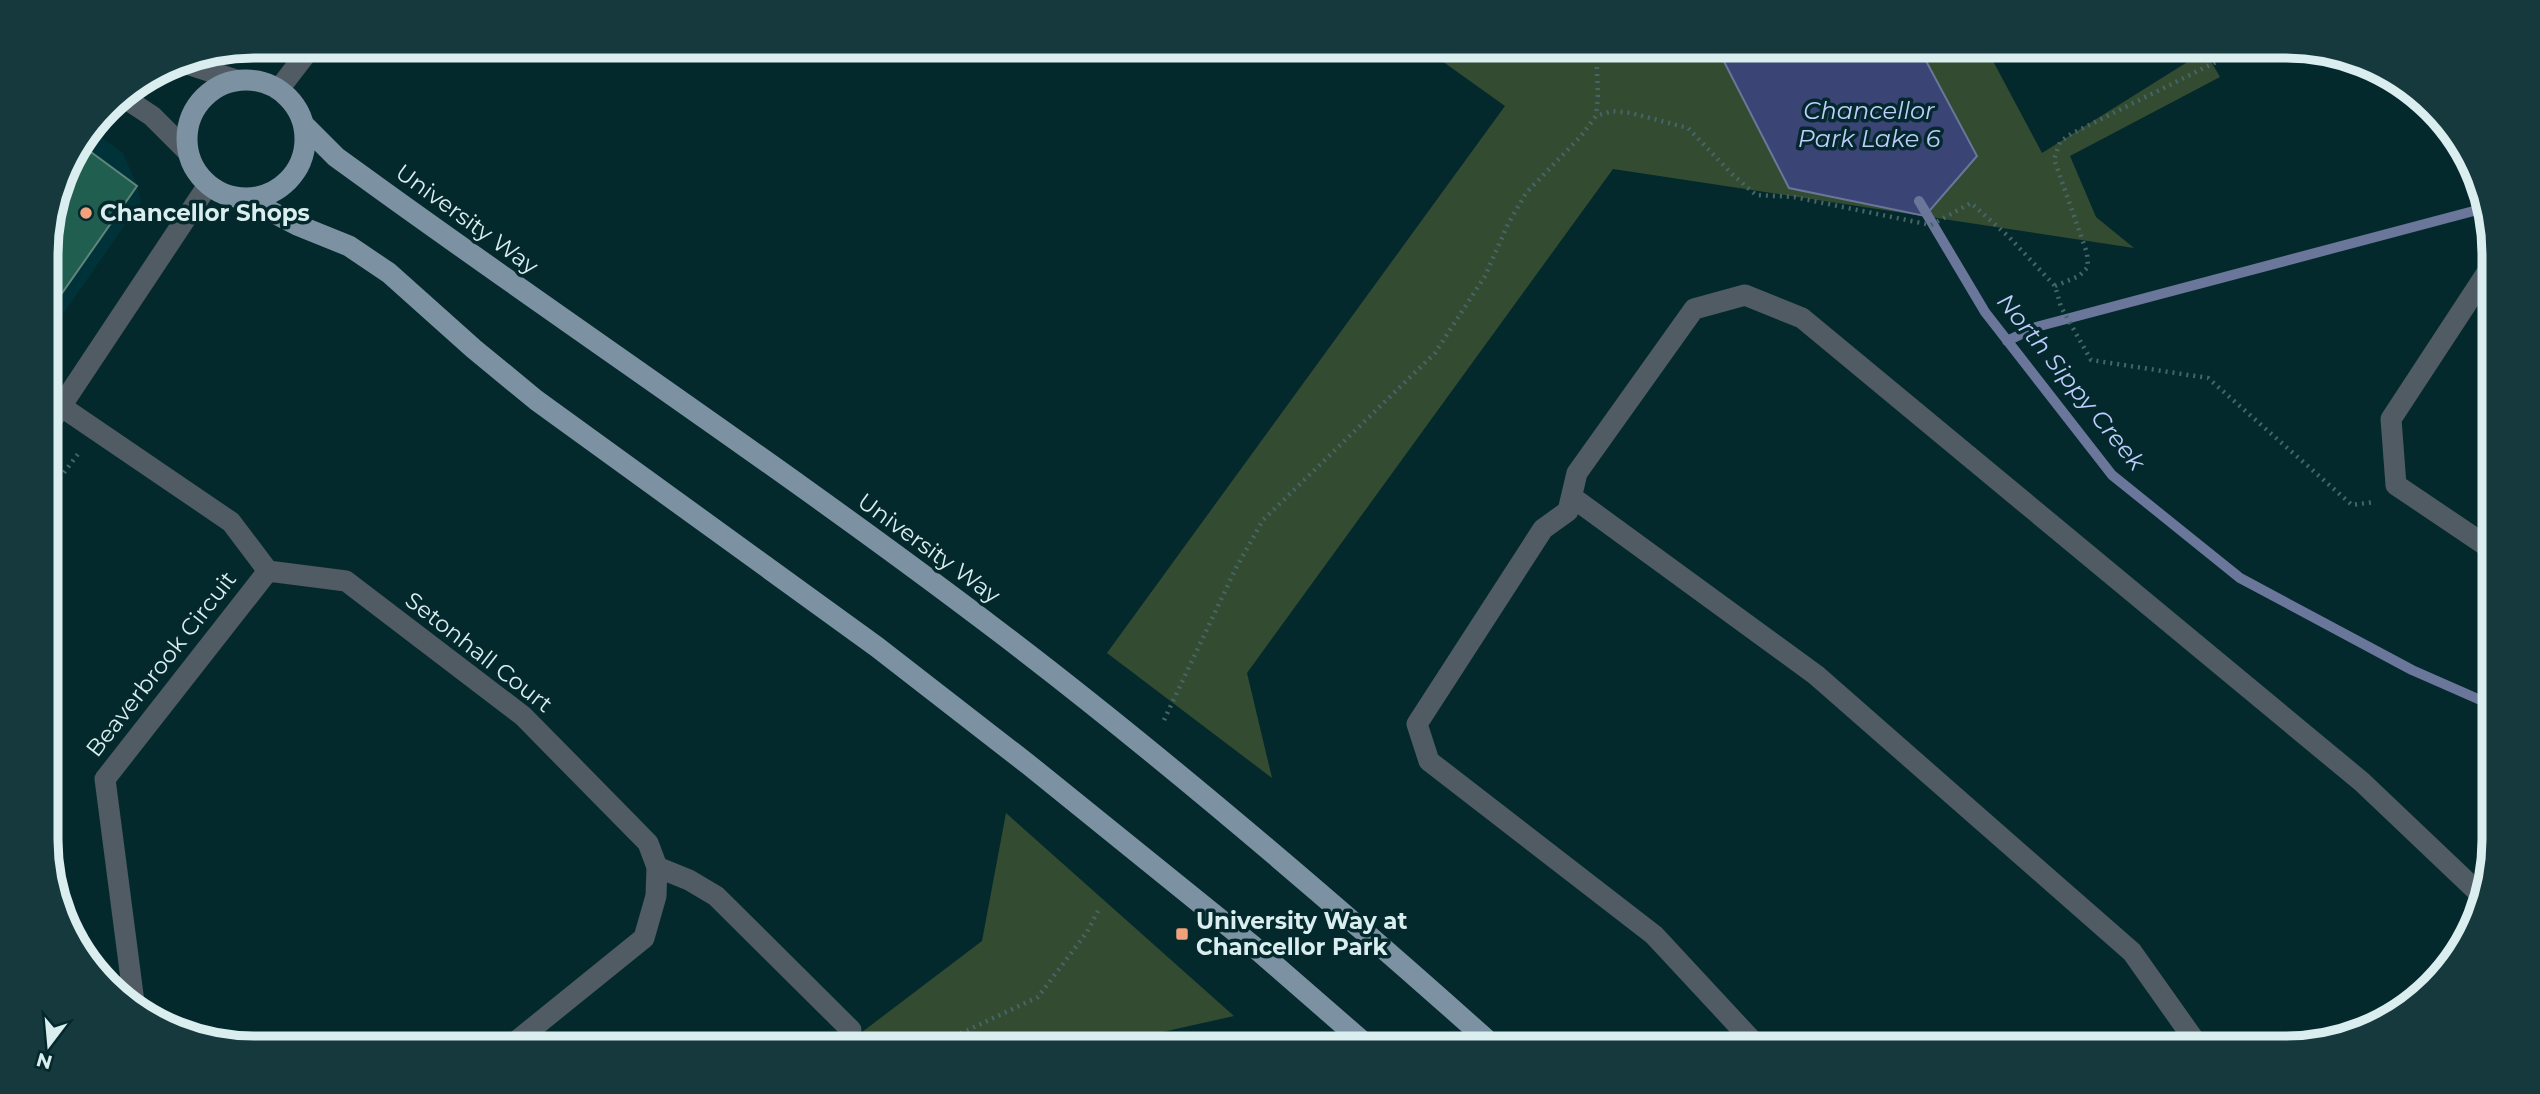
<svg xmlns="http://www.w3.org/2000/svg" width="2540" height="1094" viewBox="0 0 2540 1094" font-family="Montserrat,sans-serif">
	<rect width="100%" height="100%" fill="#04292d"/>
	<path fill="#003339" d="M91 130 123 153 137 186 141 202 46 338V239L67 161Z"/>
	<path fill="#334c31" d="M1421 46H1985L2042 153 2205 51 2220 77 2070 156 2096 217 2134 248 1613 169 1247 673 1272 778 1107 653 1505 106Z
		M1006 813 1234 1016 1091 1048H841L982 941Z"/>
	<path fill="#3a4475" stroke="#6a779a" stroke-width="2" d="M1716 46H1918L1977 156 1925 216 1789 188Z"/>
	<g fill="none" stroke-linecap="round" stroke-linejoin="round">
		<path stroke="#6a779a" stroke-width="10" d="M1919 201 1985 312 2112 475 2240 578 2412 670 2494 706
			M2007 341 2036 327 2485 208"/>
	</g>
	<path fill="#205e50" stroke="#62847b" stroke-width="2" d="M80 144 137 186 46 316V239L67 161Z"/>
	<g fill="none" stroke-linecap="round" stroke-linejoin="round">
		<path stroke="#466569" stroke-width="4.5" stroke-dasharray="2 5" stroke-linecap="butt" d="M1596 46 1598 96 1596 116
			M2055 286 2079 276 2088 267 2087 253 2054 159 2060 142 2071 134 2230 55 2239 46
			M47 495 78 454
			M1164 720 1236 568 1263 520 1435 353 1485 276 1508 224 1526 193 1581 136 1596 116 1612 111 1631 113 1688 128 1732 174 1756 195 1794 197 1931 225 1971 203 2009 237 2055 286 2061 307 2091 360 2208 378 2352 505 2374 502
			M921 1048 968 1030 1038 997 1087 932 1098 911"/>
		<path stroke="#505b63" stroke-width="21" d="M178 61 236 80
			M279 89 312 46
			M120 95 152 116 188 152
			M2493 269 2488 271 2391 419 2396 485 2494 551
			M62 407 231 522 268 571 346 581 523 716 648 843 657 867 689 880 716 896 851 1030
			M46 429 208 185
			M1572 497 1816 675 2132 952 2200 1048
			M134 1002 105 779 268 571
			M508 1048 644 938 656 896 657 867
			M1759 1048 1654 935 1429 761 1417 724 1543 529 1568 511 1577 473 1694 309 1745 295 1802 318 2362 782 2483 897
			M2221 1048H2223"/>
		<path stroke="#7c92a2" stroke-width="21" d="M187 139a59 59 0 1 1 118 0a59 59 0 1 1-118 0Z
			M304 125 336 157 383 191C587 338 797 478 998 631 1169 761 1336 905 1496 1048
			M245 198 297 225 349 246 389 273 474 349 536 400 877 647 1029 765 1253 946 1370 1048"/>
	</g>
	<g fill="#f1a17b" stroke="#04292d" stroke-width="2.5">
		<circle cx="86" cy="213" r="7"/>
		<rect x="1175" y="927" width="14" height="14" rx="3.5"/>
	</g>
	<g text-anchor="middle" stroke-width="7" stroke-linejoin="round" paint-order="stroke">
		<g font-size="23" font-weight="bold" fill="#daedef" stroke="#04292d" text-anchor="start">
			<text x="100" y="221">Chancellor Shops</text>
			<text x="1196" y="929">University Way at<tspan x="1196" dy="26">Chancellor Park</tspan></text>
		</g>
		<g font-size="23" fill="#daedef" stroke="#04292d">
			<text transform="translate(467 219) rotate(36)" y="8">University Way</text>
			<text transform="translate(929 548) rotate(36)" y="8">University Way</text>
			<text transform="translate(479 652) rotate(38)" y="8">Setonhall Court</text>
			<text transform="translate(161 664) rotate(-52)" y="8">Beaverbrook Circuit</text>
		</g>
		<g font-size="24" font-style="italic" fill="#bfccfc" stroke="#04292d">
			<text x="1869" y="119">Chancellor<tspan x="1869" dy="28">Park Lake 6</tspan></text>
			<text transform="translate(2071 382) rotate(51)" y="8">North Sippy Creek</text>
		</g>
	</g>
	<path d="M0 0H2540V1094H0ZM254 58H2286A196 196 0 0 1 2482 254V840A196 196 0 0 1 2286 1036H254A196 196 0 0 1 58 840V254A196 196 0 0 1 254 58Z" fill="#15393d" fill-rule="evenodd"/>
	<path fill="none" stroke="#daedef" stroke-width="9" d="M254 58H2286A196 196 0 0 1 2482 254V840A196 196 0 0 1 2286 1036H254A196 196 0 0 1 58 840V254A196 196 0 0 1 254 58Z"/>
	<g transform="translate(49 1045) rotate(196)" stroke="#04292d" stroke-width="5" paint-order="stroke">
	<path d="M0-5L12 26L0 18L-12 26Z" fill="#daedef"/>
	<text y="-10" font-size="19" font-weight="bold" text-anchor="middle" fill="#daedef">N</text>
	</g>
</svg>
